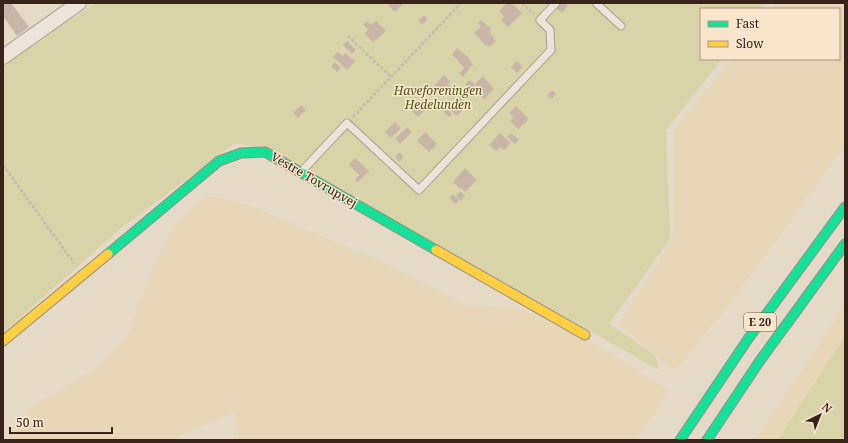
<svg xmlns="http://www.w3.org/2000/svg" width="848" height="443" viewBox="0 0 848 443" font-family="'Noto Serif',serif">
<style>
.farmland{fill:#e7d7b6}
.green{fill:#d9d4a8}
.building{fill:#cab6a8}
.lines{fill:none;stroke-linecap:round;stroke-linejoin:round}
.lane-casing{stroke:#a99e92;stroke-width:9}
.street-casing{stroke:#a99e92;stroke-width:16}
.fast-casing{stroke:#998d82;stroke-width:11}
.slow-casing{stroke:#998d82;stroke-width:11}
.path{stroke:#c4bab1;stroke-width:2.5;stroke-dasharray:3 2;stroke-linecap:butt}
.lane{stroke:#ece4db;stroke-width:7}
.street{stroke:#ece4db;stroke-width:14}
.fast{stroke:#16e098;stroke-width:9}
.slow{stroke:#ffcf43;stroke-width:9}
.labels{text-anchor:middle;stroke-width:3;stroke-linejoin:round;paint-order:stroke}
.shield{fill:#f8e5cb;stroke:#725e4f;stroke-width:1}
.shield-label{font-size:11px;font-weight:bold;fill:#38241a}
.park-label{font-size:12px;font-style:italic;fill:#50561e;stroke:#f8e5cb}
.street-label{font-size:12px;fill:#38241a;stroke:#f8e5cb}
</style>
<rect width="100%" height="100%" fill="#e5d9c8"/>
<!-- farmland -->
<g class="farmland">
<polygon points="777,3 845,3 845,145 733,299 675,371 619,324 670,245 674,234 674,131 732,59 839,59 839,9 772,9"/>
<polygon points="204,197 214,197 245,204 368,256 467,306 523,309 615,356 668,390 637,440 239,440 235,411 170,440 6,440 24,424 29,409 94,370 127,336 151,274 177,223"/>
<polygon points="845,305 845,440 756,440"/>
</g>
<!-- green -->
<g class="green">
<polygon points="95,3 766,3 762,9 701,9 701,59 722,59 666,130 670,239 609,324 655,355 659,370 269,150 235,143 120,229 3,333 3,66"/>
<polygon points="845,336 845,440 778,440"/>
</g>
<!-- building -->
<g class="building">
<polygon points="3,3 11,3 29,27 17,36 3,16"/>
<polygon points="389,3 404,3 395,12 388,5"/>
<polygon points="507,3 511,3 522,13 508,27 501,20 504,17 499,11"/>
<polygon points="560,3 564,3 568,6 562,13 556,8"/>
<polygon points="424,15 428,19 422,25 418,21"/>
<polygon points="481,20 491,29 489,31 494,37 493,38 496,41 490,47 487,45 486,46 474,33 481,26 478,23"/>
<polygon points="367,21 371,25 376,21 386,30 377,40 376,39 373,42 365,34 368,29 363,25"/>
<polygon points="347,41 356,50 352,54 343,45"/>
<polygon points="457,48 471,60 470,61 473,64 463,77 459,73 464,68 452,54"/>
<polygon points="338,52 343,56 345,53 355,61 347,70 333,57"/>
<polygon points="517,61 523,67 517,73 511,67"/>
<polygon points="335,62 341,68 337,72 331,66"/>
<polygon points="444,75 450,81 448,84 452,88 443,97 432,88"/>
<polygon points="483,76 494,89 484,99 480,95 483,92 475,84"/>
<polygon points="470,80 476,86 471,91 465,84"/>
<polygon points="552,90 556,93 552,99 547,96"/>
<polygon points="460,96 469,104 457,116 448,108 453,103 455,105 459,101 457,99"/>
<polygon points="412,97 426,109 418,117 405,104"/>
<polygon points="301,105 306,110 298,118 293,113"/>
<polygon points="516,106 528,118 527,121 518,129 510,121 514,117 509,113"/>
<polygon points="445,107 452,114 449,117 442,110"/>
<polygon points="395,122 401,128 391,138 385,132"/>
<polygon points="407,127 412,132 400,144 395,139"/>
<polygon points="425,132 437,144 434,146 435,147 429,152 417,141"/>
<polygon points="500,133 511,143 504,150 500,147 496,151 489,145"/>
<polygon points="511,133 519,140 515,144 507,137"/>
<polygon points="399,152 404,157 399,162 395,157"/>
<polygon points="355,158 369,171 358,182 355,180 359,175 349,165"/>
<polygon points="465,168 477,180 465,192 462,188 460,189 453,182"/>
<polygon points="460,191 465,196 461,201 456,196"/>
<polygon points="453,194 459,200 456,204 449,198"/>
</g>
<g class="lines">
<!-- lane casing -->
<g class="lane-casing">
<g id="lane">
<polyline points="596,3 621,26"/>
<polyline points="301,172 347,123 419,190 551,50 550,30 540,20 556,3"/>
</g>
</g>
<!-- street casing -->
<g class="street-casing">
<polyline id="street" points="3,57 79,3"/>
</g>
<!-- fast casing -->
<g class="fast-casing">
<g id="fast">
<polyline points="108,254 219,161 241,153 265,152 436,250"/>
<polyline points="680,440 748,339 845,207"/>
<polyline points="707,440 759,362 845,244"/>
</g>
</g>
<!-- slow casing -->
<g class="slow-casing">
<g id="slow">
<polyline points="436,250 585,335"/>
<polyline points="3,341 108,254"/>
</g>
</g>
<!-- path -->
<g class="path">
<polyline points="522,3 534,14"/>
<polyline points="348,36 391,77"/>
<polyline points="353,117 461,3"/>
<polyline points="3,165 74,263"/>
</g>
<!-- lane -->
<use href="#lane" class="lane"/>
<!-- street -->
<use href="#street" class="street"/>
<!-- fast -->
<use href="#fast" class="fast"/>
<!-- slow -->
<use href="#slow" class="slow"/>
</g>
<g class="labels">
<!-- shield labels -->
<rect class="shield" x="744" y="313" width="32" height="18" rx="3"/>
<g class="shield-label">
<text x="760" y="326">E 20</text>
</g>
<!-- park labels -->
<g class="park-label">
<text x="438" y="95">Haveforeningen<tspan x="438" dy="14">Hedelunden</tspan></text>
</g>
<!-- street labels -->
<g class="street-label">
<text transform="translate(314 180) rotate(30)" y="4">Vestre Tovrupvej</text>
</g>
</g>
<!-- border -->
<rect width="848" height="443" fill="none" stroke="#38241a" stroke-width="8"/>
<!-- legend -->
<rect x="700" y="8" width="140" height="52" fill="#f8e5cb" stroke="#ab9884"/>
<rect x="708" y="21" width="20" height="6" fill="#16e098" stroke="#ab9884"/>
<text x="736" y="28" font-size="12" fill="#38241a">Fast</text>
<rect x="708" y="41" width="20" height="6" fill="#ffcf43" stroke="#ab9884"/>
<text x="736" y="48" font-size="12" fill="#38241a">Slow</text>
<!-- north arrow -->
<g transform="translate(820 415) rotate(43)" stroke="#f8e5cb" stroke-width="3" paint-order="stroke">
<path d="M0-3L7 15L0 10L-7 15Z" fill="#38241a"/>
<text y="-6" font-size="11" font-weight="bold" text-anchor="middle" fill="#38241a">N</text>
</g>
<!-- scale -->
<path d="M10 427v6h102v-6" fill="none" stroke="#38241a" stroke-width="2"/>
<text x="16" y="427" font-size="12" fill="#38241a" stroke="#f8e5cb" stroke-width="3" paint-order="stroke">50 m</text>
</svg>
